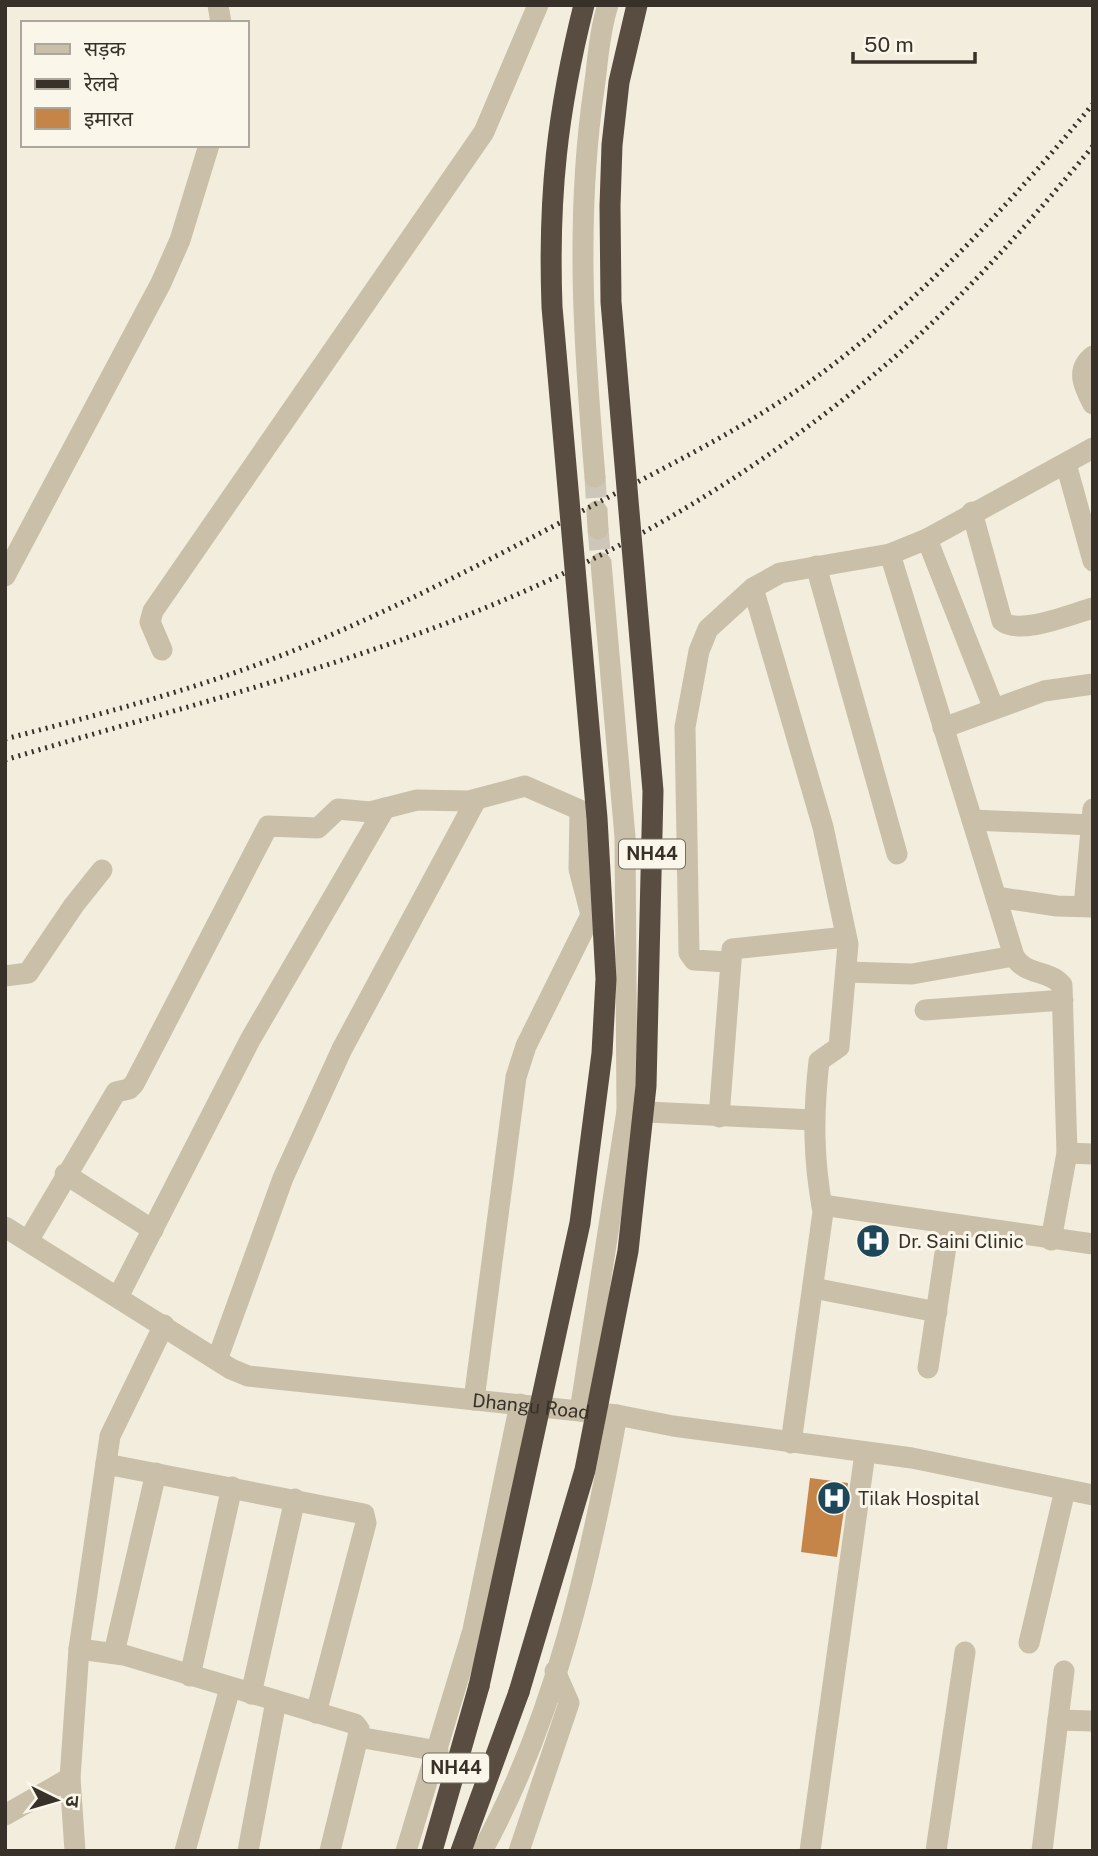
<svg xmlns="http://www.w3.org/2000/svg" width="1098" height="1856" viewBox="0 0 1098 1856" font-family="'Public Sans','Noto Sans Devanagari',sans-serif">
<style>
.building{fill:#c58548}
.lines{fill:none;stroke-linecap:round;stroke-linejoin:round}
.minor-tunnel{stroke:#cdc7b9;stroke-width:21;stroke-dasharray:21 10;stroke-linecap:butt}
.minor{stroke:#cac0a9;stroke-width:21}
.highway{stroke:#584d40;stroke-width:21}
.rail{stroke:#373129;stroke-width:5;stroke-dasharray:2 5;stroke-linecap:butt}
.highway-bridge{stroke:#584d40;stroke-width:21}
.labels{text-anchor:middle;stroke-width:6;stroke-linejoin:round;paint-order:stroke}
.shield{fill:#faf6e9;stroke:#726c63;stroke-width:2}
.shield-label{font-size:18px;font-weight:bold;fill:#373129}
.poi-label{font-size:19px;fill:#373129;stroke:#faf6e9;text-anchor:start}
.street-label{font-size:19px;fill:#373129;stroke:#faf6e9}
</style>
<rect width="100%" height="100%" fill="#f2eddd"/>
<!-- building -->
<g class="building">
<polygon points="868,1233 884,1236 881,1257 865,1255"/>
<polygon points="810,1478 848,1483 837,1557 801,1552"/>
</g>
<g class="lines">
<!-- minor-tunnel -->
<g class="minor-tunnel">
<polyline points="595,477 597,511"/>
<polyline points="598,529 601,563"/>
</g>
<!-- minor -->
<g class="minor">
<polyline points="218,5 221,23"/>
<path d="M1093 356C1075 370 1084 387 1093 404"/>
<polyline points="1066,464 1093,561"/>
<path d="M595 477C584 348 575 218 594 89 598 61 599 32 608 5"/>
<polyline points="597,511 598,529"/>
<path d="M972 512 1002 621C1019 636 1071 614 1093 608"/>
<polyline points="927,539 994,709"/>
<path d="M890 554 1014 956C1025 976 1048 969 1062 985L1067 1153 1051 1240"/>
<polyline points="816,566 897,854"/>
<polyline points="5,576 161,283 180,240 209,145"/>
<path d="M753 588 823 827 848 944 839 1047 819 1061C813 1115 813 1159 823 1212L791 1443"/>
<polyline points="162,650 150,622 153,611 484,132 538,5"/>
<polyline points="943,728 1044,691 1093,684"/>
<polyline points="972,820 1093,825"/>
<polyline points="996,897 1057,906 1093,907"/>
<polyline points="1084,906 1093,809"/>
<polyline points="729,962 694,960 689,953 685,727 699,651 708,629 753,588 780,573 890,554 927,539 1093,448"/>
<polyline points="846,972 912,974 1014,956"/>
<polyline points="5,976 28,973 74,905 102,870"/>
<polyline points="925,1010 1063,1000"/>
<polyline points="627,1111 813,1120"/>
<polyline points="719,1117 732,949 846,937"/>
<polyline points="1067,1153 1093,1154"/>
<polyline points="65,1174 153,1230"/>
<polyline points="822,1205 1093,1244"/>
<path id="s1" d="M5 1227 231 1369 248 1376 617 1415 673 1426 912 1458 1093 1495"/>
<polyline points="28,1241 116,1092 129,1089 134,1084 268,826 318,828 338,809 370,812 417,800 469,801 525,786 580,810 579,869 591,915 526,1046 516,1077 474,1400"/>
<polyline points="813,1288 937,1312"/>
<polyline points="118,1297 250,1040 385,808"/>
<polyline points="217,1360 283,1178 342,1049 476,800"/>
<polyline points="928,1368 949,1226"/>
<polyline points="580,1411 627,1111 625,837 601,563"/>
<polyline points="106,1464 364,1514 366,1523 316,1713"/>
<polyline points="1029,1643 1065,1490"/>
<polyline points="79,1649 124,1655 355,1724 359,1729 358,1737 330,1851"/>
<polyline points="114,1653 156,1473"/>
<polyline points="190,1676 232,1487"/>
<polyline points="251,1694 295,1499"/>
<polyline points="1058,1720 1093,1721"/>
<polyline points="358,1737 438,1751"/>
<polyline points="5,1815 70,1778"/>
<polyline points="75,1851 70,1778 79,1649 110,1436 164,1325"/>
<polyline points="185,1851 230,1688"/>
<polyline points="248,1851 276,1701"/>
<polyline points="406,1851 473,1630 520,1404"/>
<path d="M482 1851C555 1718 590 1563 617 1415"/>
<polyline points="519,1851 569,1703 555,1671"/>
<polyline points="810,1851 865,1453"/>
<polyline points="936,1851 965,1652"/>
<polyline points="1042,1851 1064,1671"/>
</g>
<!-- highway -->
<g class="highway">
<polyline points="432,1851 479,1686"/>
<polyline points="461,1851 519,1692"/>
</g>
<!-- rail -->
<g class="rail">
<path d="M5 739C105 713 205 687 300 648 404 605 503 553 601 501 683 458 766 417 839 360 933 287 1017 196 1093 104"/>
<path d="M5 760C174 709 348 667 511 597 640 542 764 466 871 377 954 309 1025 228 1093 146"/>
</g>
<!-- highway-bridge -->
<g class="highway-bridge">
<path d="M479 1686 580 1223 602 1053 606 979 597 818 552 307C548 197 557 112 584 5"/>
<polyline points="519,1692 585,1470 628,1251 646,1086 653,791 611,302 610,206 612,145 619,82 637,5"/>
</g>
</g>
<!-- icons -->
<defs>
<g id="hospital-disc" transform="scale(1.75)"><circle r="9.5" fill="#1e4759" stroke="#faf6e9"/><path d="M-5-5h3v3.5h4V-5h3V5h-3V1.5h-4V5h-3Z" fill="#fff"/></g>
</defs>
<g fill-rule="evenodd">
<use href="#hospital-disc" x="873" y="1241"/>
<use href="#hospital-disc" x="834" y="1498"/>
</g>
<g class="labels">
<!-- shield labels -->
<g class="shield">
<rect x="619" y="839.5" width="66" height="29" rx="5"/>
<rect x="423" y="1753.5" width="66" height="29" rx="5"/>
</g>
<g class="shield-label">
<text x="652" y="860">NH44</text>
<text x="456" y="1774">NH44</text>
</g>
<!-- poi labels -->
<g class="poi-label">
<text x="898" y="1248">Dr. Saini Clinic</text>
<text x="858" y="1505">Tilak Hospital</text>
</g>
<!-- street labels -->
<g class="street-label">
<text dy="7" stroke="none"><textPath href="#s1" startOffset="570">Dhangu Road</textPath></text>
</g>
</g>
<!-- border -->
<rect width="1098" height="1856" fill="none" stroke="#373129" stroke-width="14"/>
<!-- legend -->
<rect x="21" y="21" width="228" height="126" fill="#faf6e9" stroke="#aca79c" stroke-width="2"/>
<rect x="35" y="44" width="35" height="10" fill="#cac0a9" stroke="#aca79c" stroke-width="2"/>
<text x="84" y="56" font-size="21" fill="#373129">सड़क</text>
<rect x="35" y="79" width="35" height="10" fill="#373129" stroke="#aca79c" stroke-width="2"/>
<text x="84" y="91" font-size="21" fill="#373129">रेलवे</text>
<rect x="35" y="108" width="35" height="21" fill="#c58548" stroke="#aca79c" stroke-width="2"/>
<text x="84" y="126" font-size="21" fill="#373129">इमारत</text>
<!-- north arrow -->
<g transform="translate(56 1800) rotate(95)" stroke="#faf6e9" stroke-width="5" paint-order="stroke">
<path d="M0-5L12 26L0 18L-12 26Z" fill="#373129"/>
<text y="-10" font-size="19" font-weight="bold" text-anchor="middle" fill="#373129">उ</text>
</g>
<!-- scale -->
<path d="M853 52v10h122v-10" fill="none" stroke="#373129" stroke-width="3.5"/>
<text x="864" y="52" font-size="21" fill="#373129" stroke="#faf6e9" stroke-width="5" paint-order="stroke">50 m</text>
</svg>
